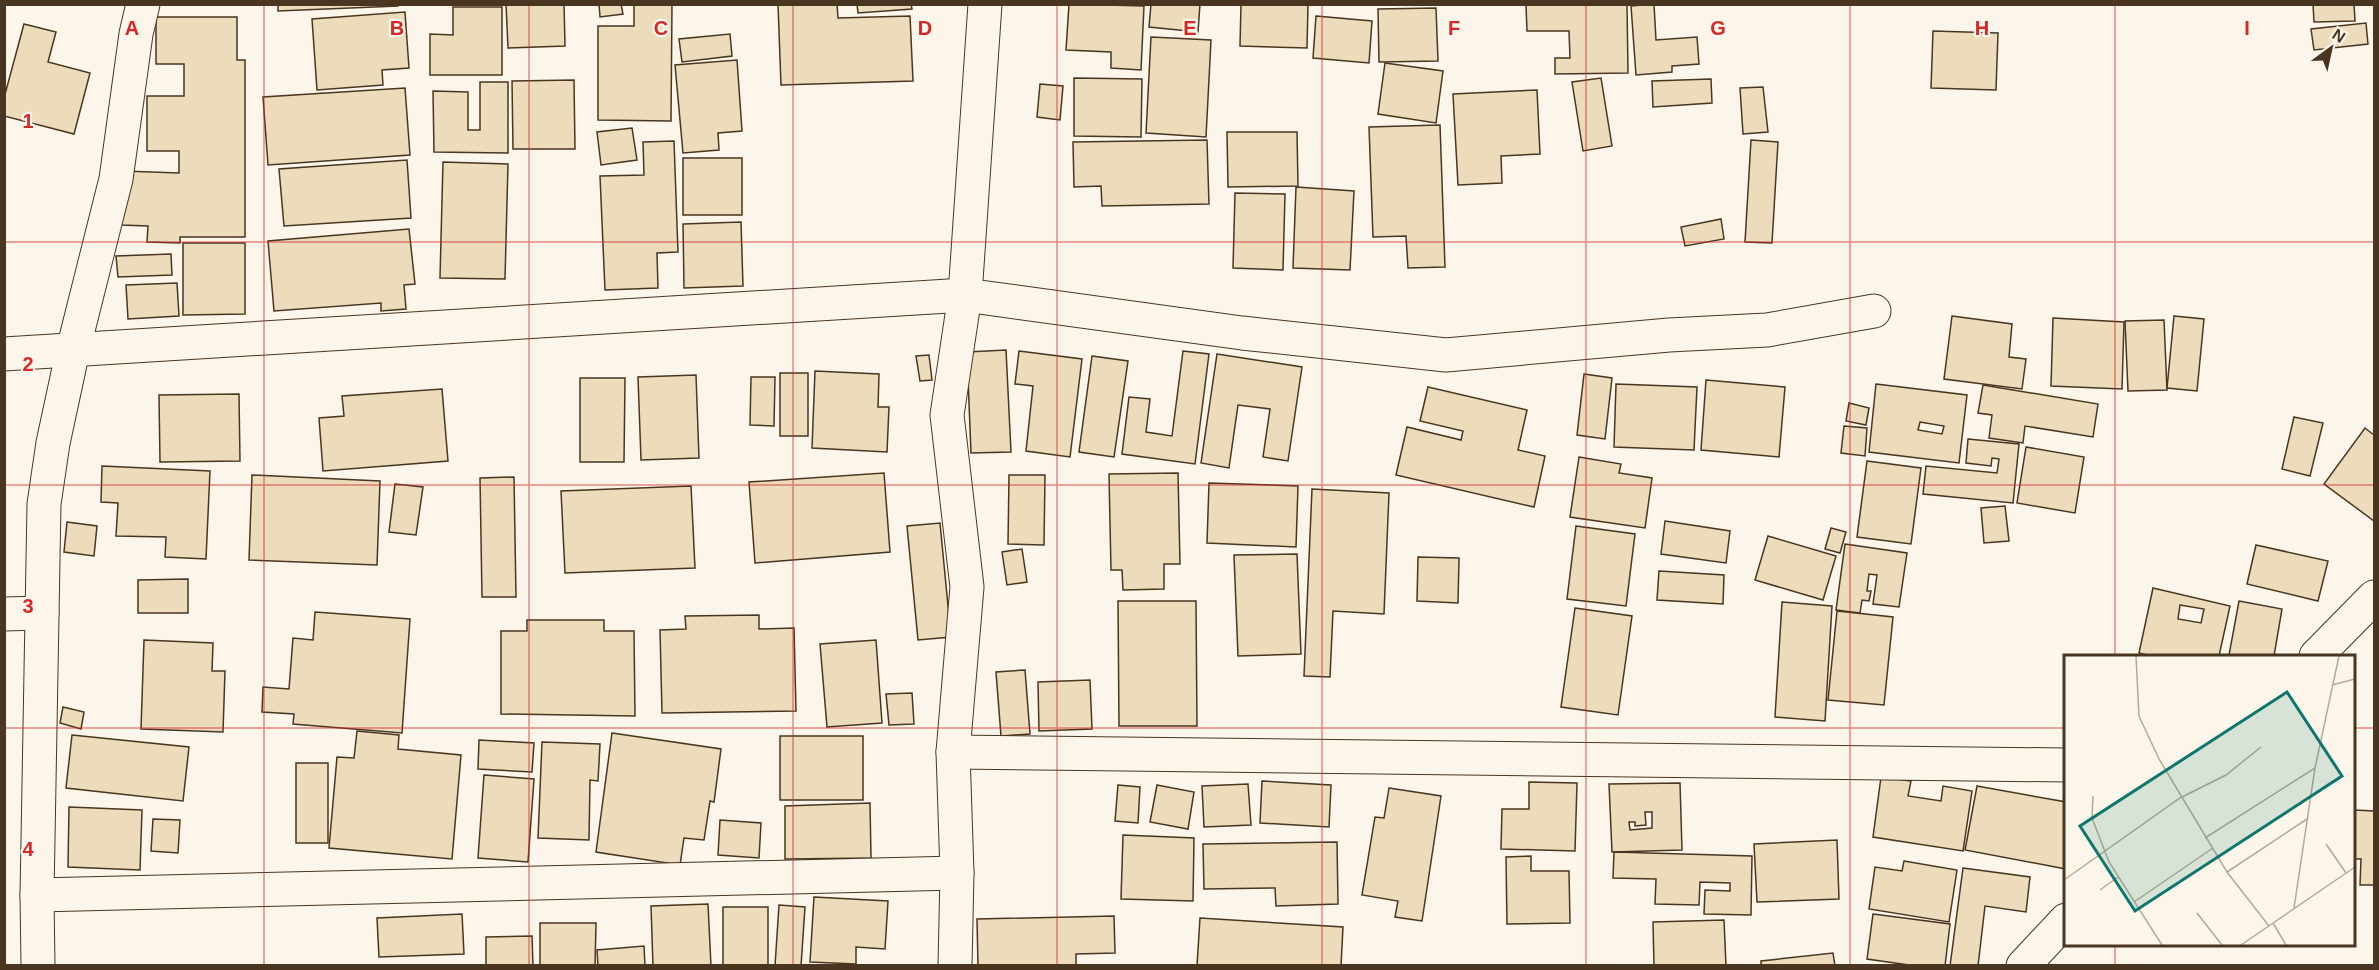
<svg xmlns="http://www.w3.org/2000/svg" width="2379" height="970" viewBox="0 0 2379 970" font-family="Helvetica,sans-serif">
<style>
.building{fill:#ecdcbc;stroke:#4a3520;stroke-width:1.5;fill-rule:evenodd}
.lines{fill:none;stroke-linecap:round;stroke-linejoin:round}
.minor-casing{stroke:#4a3520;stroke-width:35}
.minor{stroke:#fbf6e9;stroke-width:33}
.grid{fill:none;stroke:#d62828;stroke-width:1.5;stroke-opacity:0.55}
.inset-road{fill:none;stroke:#b4a999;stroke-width:1.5}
.view{fill:#0f766e;fill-opacity:0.15;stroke:#0f766e;stroke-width:3}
.inset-edge{fill:none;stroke:#4a3520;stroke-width:3}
.grid-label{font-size:20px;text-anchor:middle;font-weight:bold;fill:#d62828;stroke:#fbf6e9;stroke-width:4.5;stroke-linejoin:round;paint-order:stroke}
</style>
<rect width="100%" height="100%" fill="#fbf6e9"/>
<!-- building -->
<g class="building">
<polygon points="278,4 398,4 398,6 278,11"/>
<polygon points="506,4 564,4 565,46 508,48"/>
<polygon points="599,4 621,4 623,14 600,17"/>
<polygon points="634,4 672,4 671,121 598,120 598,26 634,26"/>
<polygon points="778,4 837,4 838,18 910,16 913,81 781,85"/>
<polygon points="857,4 911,4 912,9 858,13"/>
<polygon points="1069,4 1144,6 1141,70 1111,68 1111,52 1066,50"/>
<polygon points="1151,4 1200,4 1198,32 1149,27"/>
<polygon points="1241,4 1308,4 1307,48 1240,46"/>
<polygon points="1627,4 1628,73 1555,74 1555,58 1570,58 1569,31 1527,31 1526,5"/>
<polygon points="1654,4 1656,40 1697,37 1699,64 1672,66 1672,72 1636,75 1631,6"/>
<polygon points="2313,4 2354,4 2355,21 2314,22"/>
<polygon points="453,7 502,7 502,75 430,75 430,34 453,35"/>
<polygon points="1436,8 1438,61 1379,62 1378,9"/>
<polygon points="405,12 409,68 382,70 383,85 317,90 312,19"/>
<polygon points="1316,16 1372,21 1369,63 1313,58"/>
<polygon points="156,17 237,17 237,60 245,60 245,237 180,237 180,243 147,242 148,226 121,225 123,171 179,173 179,151 147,151 147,96 184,96 184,64 156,64"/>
<polygon points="2366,23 2368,44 2314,50 2311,29"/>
<polygon points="24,24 56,32 48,62 90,73 74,134 4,116 4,98"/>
<polygon points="1933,31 1998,33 1996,90 1931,88"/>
<polygon points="730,34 732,56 682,62 679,39"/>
<polygon points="1151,37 1211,40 1206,137 1146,133"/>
<polygon points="737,60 742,131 718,133 719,150 683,153 675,65"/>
<polygon points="1385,63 1443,71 1436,123 1378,114"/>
<polygon points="1074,78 1142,79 1141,137 1074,136"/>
<polygon points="1601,78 1612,146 1583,151 1572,82"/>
<polygon points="1711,79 1712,103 1653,107 1652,81"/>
<polygon points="574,80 575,149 513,149 512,81"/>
<polygon points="480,82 508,82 508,153 434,152 433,91 468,92 468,130 480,130"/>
<polygon points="1040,84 1063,86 1060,120 1037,117"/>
<polygon points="1763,87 1768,132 1743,134 1740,88"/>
<polygon points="405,88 410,155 268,165 263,97"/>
<polygon points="1537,90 1540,154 1501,156 1502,183 1458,185 1453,94"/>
<polygon points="1440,125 1445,267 1408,268 1406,236 1373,237 1369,127"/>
<polygon points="632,128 637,160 601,165 597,132"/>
<polygon points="1227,132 1297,132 1298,186 1228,187"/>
<polygon points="1207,140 1209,204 1102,206 1101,186 1074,187 1073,142"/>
<polygon points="1751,140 1778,142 1772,243 1745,242"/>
<polygon points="674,141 678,252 657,253 658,288 605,290 600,176 644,175 643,142"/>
<rect x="683" y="158" width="59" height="57"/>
<polygon points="407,160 411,218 284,226 279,169"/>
<polygon points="443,162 508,164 505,279 440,278"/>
<polygon points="1296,187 1354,191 1350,270 1293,268"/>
<polygon points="1235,193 1285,194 1283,270 1233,268"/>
<polygon points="1721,219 1724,239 1685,246 1681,227"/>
<polygon points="741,222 743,286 684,288 683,224"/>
<polygon points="409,229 415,284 404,285 406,309 381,311 381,303 274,311 268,241"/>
<polygon points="183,243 245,243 245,314 183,315"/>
<polygon points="171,254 172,275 118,277 116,256"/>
<polygon points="177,283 179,316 128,319 126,285"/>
<polygon points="1952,316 2012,324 2009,357 2026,359 2022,389 1944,379"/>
<polygon points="2174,316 2204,319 2197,391 2167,388"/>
<polygon points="2053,318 2124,322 2122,389 2051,386"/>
<polygon points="2164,320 2167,390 2128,391 2125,321"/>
<polygon points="1006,350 1011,452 971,453 967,352"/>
<polygon points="1019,351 1082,359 1070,457 1026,451 1033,386 1015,384"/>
<polygon points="1183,351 1209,354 1195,464 1122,454 1129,397 1150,399 1146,432 1172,436"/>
<polygon points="1217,354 1302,367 1288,461 1263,457 1270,409 1238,405 1229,468 1201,463"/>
<polygon points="929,355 932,380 920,381 916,356"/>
<polygon points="1092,356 1128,361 1114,457 1079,452"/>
<polygon points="815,371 879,374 878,407 889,407 887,452 812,448"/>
<rect x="780" y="373" width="28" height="63"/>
<polygon points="1584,374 1612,378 1605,439 1577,435"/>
<polygon points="696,375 699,458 641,460 638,377"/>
<polygon points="751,377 775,377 774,426 750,425"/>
<polygon points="580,378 625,378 624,462 580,462"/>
<polygon points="1706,380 1785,387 1779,457 1701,450"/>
<polygon points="1616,384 1697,387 1694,450 1614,447"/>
<path d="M1876 384 1967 395 1959 463 1869 452ZM1920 422 1944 426 1942 434 1918 430Z"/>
<polygon points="1983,385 2098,404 2093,437 2025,426 2023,443 1989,438 1992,415 1978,413"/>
<polygon points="1428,387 1527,410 1518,450 1545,456 1534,507 1396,475 1407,427 1461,440 1463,431 1420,421"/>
<polygon points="442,389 448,461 323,471 319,418 344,416 342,396"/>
<polygon points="239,394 240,461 160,462 159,395"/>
<polygon points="1849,403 1869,408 1866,425 1846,421"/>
<polygon points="2294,417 2323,423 2310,476 2282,469"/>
<polygon points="1844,426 1867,428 1865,456 1841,453"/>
<polygon points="2365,428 2374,435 2374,521 2324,484"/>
<polygon points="1968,439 2019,444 2013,503 1923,494 1926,466 1997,473 1999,459 1992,458 1991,466 1966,463"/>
<polygon points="2026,447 2084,457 2075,513 2017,503"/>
<polygon points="1579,457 1621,464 1619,473 1652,478 1645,528 1570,517"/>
<polygon points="1867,461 1921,468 1911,544 1857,537"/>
<polygon points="102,466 210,471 206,559 165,557 166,537 116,536 118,503 101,502"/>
<polygon points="884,473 890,552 755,563 749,482"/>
<polygon points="1178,473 1180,564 1164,564 1164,589 1123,590 1122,570 1111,570 1109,474"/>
<polygon points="252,475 380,481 377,565 249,560"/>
<polygon points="1009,475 1045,475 1044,545 1008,544"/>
<polygon points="514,477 516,597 482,597 480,478"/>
<polygon points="1209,483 1298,486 1296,547 1207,543"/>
<polygon points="395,484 423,487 416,535 389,532"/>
<polygon points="691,486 695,568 565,573 561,491"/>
<polygon points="1312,489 1389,493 1384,614 1333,611 1330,677 1304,676"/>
<polygon points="2005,506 2009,541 1984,543 1981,508"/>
<polygon points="1665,521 1730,531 1726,563 1661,554"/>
<polygon points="67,522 97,526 94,556 64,552"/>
<polygon points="940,523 951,637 918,640 907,526"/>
<polygon points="1576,526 1635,534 1626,606 1567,599"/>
<polygon points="1831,528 1846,532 1840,553 1825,549"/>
<polygon points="1768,536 1836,556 1823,600 1755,580"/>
<polygon points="1845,544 1907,553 1899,607 1873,604 1877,575 1869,574 1867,591 1871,591 1869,601 1862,600 1860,613 1836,610"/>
<polygon points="2256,545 2328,561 2318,601 2247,584"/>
<polygon points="1022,549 1027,582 1007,585 1002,552"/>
<polygon points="1297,554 1301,654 1238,656 1234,555"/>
<polygon points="1418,557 1459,558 1458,603 1417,601"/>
<polygon points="1659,571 1724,575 1723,604 1657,600"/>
<polygon points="188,579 188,613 138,613 138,580"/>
<path d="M2153 588 2230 606 2219 656H2151L2139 653ZM2180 605 2204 609 2201 623 2178 619Z"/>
<polygon points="1118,601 1196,601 1197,726 1119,726"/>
<polygon points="2239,601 2282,609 2274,656 2229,655"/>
<polygon points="1782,602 1832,606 1825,721 1775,717"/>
<polygon points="1575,608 1632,616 1618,715 1561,707"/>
<polygon points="1837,611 1893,617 1884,705 1828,700"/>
<polygon points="315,612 410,619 402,733 293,724 294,714 262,712 263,687 289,689 293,638 313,640"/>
<polygon points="759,615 759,629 794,628 796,711 662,713 660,630 686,629 685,616"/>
<polygon points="527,620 604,620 604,631 634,631 635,716 501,714 501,631 527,631"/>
<polygon points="144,640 213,643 212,671 225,671 223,732 141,729"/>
<polygon points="876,640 882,723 827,727 820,644"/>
<polygon points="1025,670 1030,734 1001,736 996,672"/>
<polygon points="1090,680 1092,729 1039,731 1038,682"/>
<polygon points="912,693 914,724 889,725 886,694"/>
<polygon points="63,707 84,712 81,729 60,723"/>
<polygon points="357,731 399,735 398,749 461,755 452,859 329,848 337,757 354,758"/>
<polygon points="612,733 721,749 714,802 710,801 704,840 684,838 680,865 596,852"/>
<polygon points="72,735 189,747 183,801 66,788"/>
<rect x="780" y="736" width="83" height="64"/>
<polygon points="479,740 534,743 532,772 478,769"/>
<polygon points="542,742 600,744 598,781 590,780 589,840 538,838"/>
<rect x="296" y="763" width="32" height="80"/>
<polygon points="484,775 534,779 528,862 478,858"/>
<polygon points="1881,777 1911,781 1908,796 1941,801 1943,786 1972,791 1963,851 1873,837"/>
<polygon points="1262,781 1331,785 1329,827 1260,823"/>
<polygon points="1529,782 1577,783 1575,851 1501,849 1502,809 1529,809"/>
<path d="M1680 783 1682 850 1612 852 1609 784ZM1645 812H1652V828L1630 830 1629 822H1635V826L1646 825Z"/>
<polygon points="1248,784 1251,825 1204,827 1202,786"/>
<polygon points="1118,785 1140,787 1138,823 1115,821"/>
<polygon points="1157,785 1194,792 1188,829 1150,822"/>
<polygon points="1977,786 2066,802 2066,869 1965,850"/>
<polygon points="1389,788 1441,796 1422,921 1395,917 1398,901 1362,895 1375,817 1384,818"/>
<polygon points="870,803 871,858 785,859 785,806"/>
<polygon points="69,807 142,810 140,870 68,867"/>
<polygon points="2354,810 2374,811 2374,885 2360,885 2361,859 2355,859"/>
<polygon points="153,819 180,820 178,853 151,851"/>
<polygon points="720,820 761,823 759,858 718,855"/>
<polygon points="1123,835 1194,838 1193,901 1121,899"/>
<polygon points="1837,840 1839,899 1757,902 1754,844"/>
<polygon points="1337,842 1338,904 1276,906 1275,888 1204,889 1203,844"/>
<polygon points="1614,852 1752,856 1751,915 1704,914 1705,890 1730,891 1730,883 1700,882 1699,905 1655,904 1656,879 1613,878"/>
<polygon points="1531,856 1531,871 1569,871 1570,923 1507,924 1506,857"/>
<polygon points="1904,861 1957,870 1949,922 1869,909 1875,867 1902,871"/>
<polygon points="1963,868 2030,877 2026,912 1985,906 1978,966 1950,966"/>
<polygon points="814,897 888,901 885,949 856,947 856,964 810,962"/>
<polygon points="708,904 711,966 653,966 651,906"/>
<polygon points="779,905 805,907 801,966 775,966"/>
<rect x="723" y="907" width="45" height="59"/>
<polygon points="462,914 464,954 379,957 377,918"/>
<polygon points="1873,914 1950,924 1945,966 1916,966 1867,959"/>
<polygon points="1114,916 1115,953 1076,954 1076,966 978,966 977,919"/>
<polygon points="1200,918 1343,927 1341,966 1197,966"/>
<polygon points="1724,920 1726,966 1654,966 1653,922"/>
<polygon points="540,923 596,923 595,966 540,966"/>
<polygon points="532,936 533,966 486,966 486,937"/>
<polygon points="644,946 645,966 598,966 597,950"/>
<polygon points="1833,953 1835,966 1761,966 1761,961"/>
</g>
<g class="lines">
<!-- minor casing -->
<g class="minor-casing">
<g id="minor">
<polyline points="4,354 965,295 1242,333 1446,355 1669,335 1767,330 1874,311"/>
<polyline points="4,614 42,613"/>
<polyline points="2316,656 2374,597"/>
<polyline points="953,752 2066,765"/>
<polyline points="37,895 957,873"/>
<polyline points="38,966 37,895 44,504 53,443 73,350 116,179 136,34 143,4"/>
<polyline points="955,966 957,873 953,752 967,587 947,415 965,295 985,4"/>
<polyline points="2023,966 2066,920"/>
</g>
</g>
<!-- minor -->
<use href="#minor" class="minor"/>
</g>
<!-- grid -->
<path class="grid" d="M264 4V966M529 4V966M793 4V966M1057 4V966M1322 4V966M1586 4V966M1850 4V966M2115 4V656M4 242H2374M4 485H2374M4 728H2066M2354 728H2374M2115 944V966"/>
<!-- overview -->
<g transform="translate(2064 655)">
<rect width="291" height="291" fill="#fbf6e9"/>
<path class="inset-road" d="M72 1 75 61 95 104 163 217 205 271M268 30 291 24M29 141 28 163 45 207 98 290M141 183 251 113M262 189 282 218M163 217 243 164M0 225 116 143 162 120 197 92M36 235 54 222M70 247 149 193M230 253 251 113 275 1M133 258 158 290M209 268 222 290M177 290 291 212"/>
<path class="view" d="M223 37 278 121 71 256 16 171Z"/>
<rect width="291" height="291" class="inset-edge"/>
</g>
<g class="grid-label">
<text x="132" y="35">A</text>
<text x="397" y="35">B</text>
<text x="661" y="35">C</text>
<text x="925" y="35">D</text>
<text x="1190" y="35">E</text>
<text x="1454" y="35">F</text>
<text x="1718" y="35">G</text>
<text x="1982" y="35">H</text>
<text x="2247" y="35">I</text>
<text x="28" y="128">1</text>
<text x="28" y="371">2</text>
<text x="28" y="613">3</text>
<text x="28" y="856">4</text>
</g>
<!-- border -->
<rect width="2379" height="970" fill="none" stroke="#4a3520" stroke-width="12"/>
<!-- north arrow -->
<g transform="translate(2331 48) rotate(33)" stroke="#fbf6e9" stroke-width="4.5" paint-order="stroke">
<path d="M0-4.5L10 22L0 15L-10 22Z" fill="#4a3520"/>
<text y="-9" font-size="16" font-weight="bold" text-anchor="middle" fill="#4a3520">N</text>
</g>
</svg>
